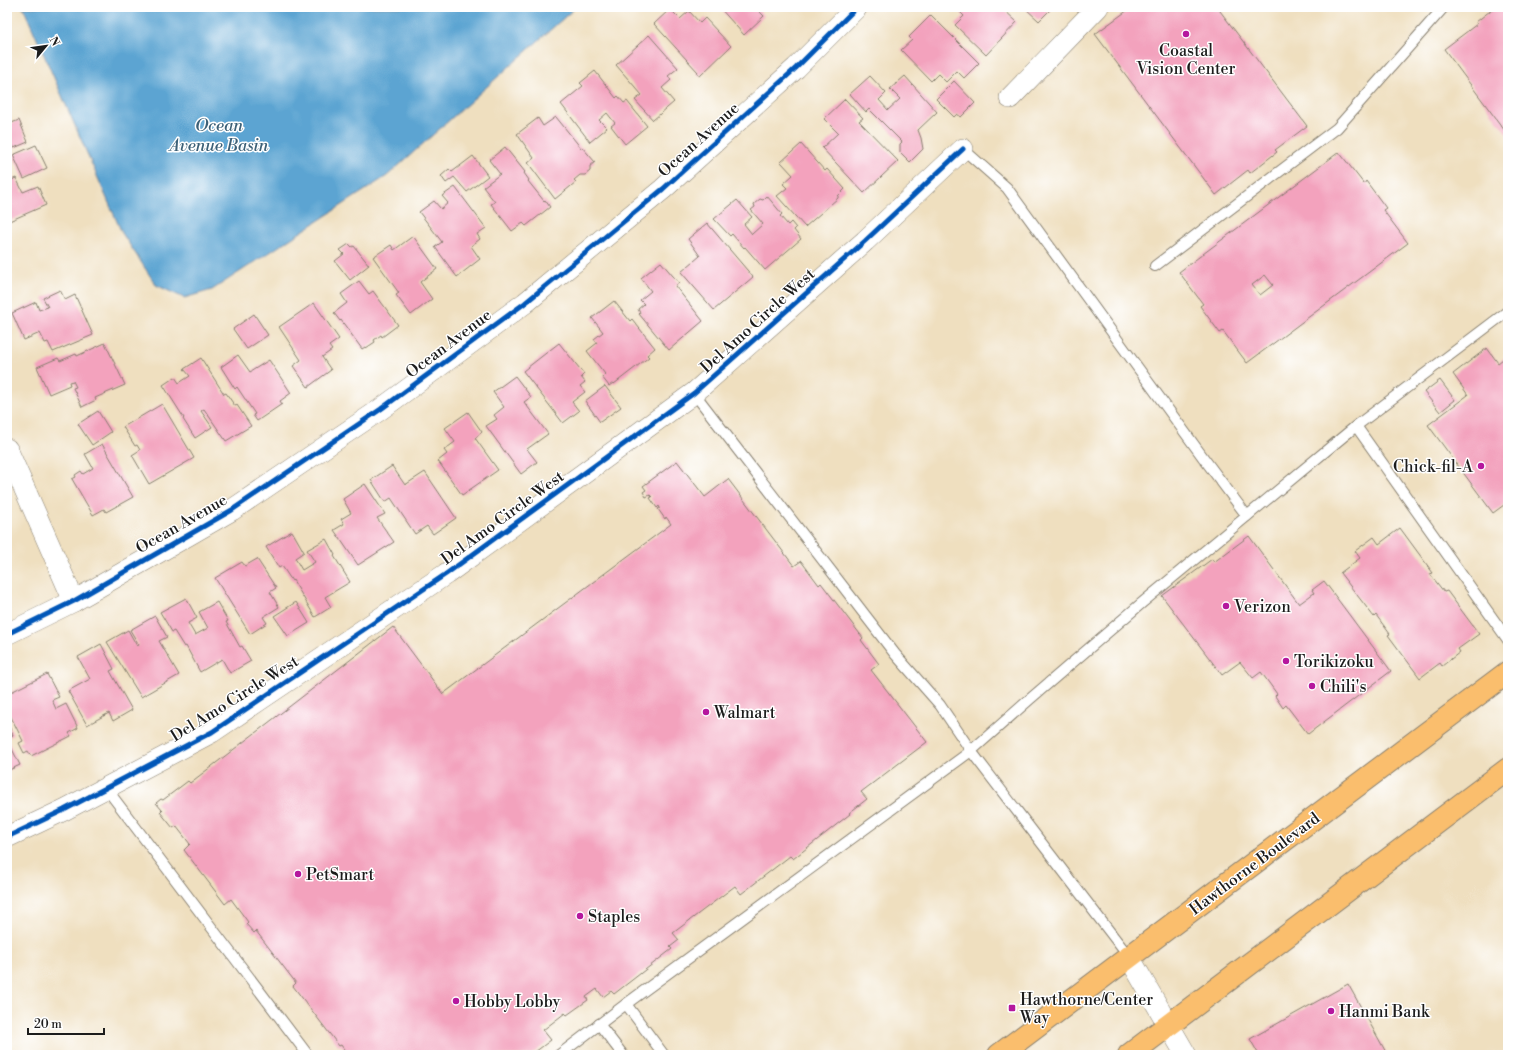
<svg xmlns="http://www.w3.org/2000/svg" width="1515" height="1062" viewBox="0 0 1515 1062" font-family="'Libre Bodoni',serif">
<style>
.water{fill:#5ba4d2;stroke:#3c6077}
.building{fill:#f3a2bd;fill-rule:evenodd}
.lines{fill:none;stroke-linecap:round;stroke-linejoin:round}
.lane-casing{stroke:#867e6e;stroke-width:12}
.street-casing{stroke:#867e6e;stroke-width:22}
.primary-casing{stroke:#867e6e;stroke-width:24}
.lane{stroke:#fff;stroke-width:10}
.street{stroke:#fff;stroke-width:21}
.primary{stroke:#fabe6d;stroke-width:22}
.cycleway-casing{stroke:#fff;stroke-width:8}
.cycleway{stroke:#0057b8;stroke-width:5}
.poi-dot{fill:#b5179e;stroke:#fff;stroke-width:1.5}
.labels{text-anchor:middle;stroke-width:3;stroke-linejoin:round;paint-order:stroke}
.poi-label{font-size:16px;fill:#1c1c1c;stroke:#fff;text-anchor:start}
.street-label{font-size:16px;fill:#1c1c1c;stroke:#fff}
.water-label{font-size:17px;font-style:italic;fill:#3c6077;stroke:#fff}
</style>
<rect width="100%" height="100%" fill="#fff"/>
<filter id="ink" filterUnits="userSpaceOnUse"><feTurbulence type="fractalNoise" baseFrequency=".025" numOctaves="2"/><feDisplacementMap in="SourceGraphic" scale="8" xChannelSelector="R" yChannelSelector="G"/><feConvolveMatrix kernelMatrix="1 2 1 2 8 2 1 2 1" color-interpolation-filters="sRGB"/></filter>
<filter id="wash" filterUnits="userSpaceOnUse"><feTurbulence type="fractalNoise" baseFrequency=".012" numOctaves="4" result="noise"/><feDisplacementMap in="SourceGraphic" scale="16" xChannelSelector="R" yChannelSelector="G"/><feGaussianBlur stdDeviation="0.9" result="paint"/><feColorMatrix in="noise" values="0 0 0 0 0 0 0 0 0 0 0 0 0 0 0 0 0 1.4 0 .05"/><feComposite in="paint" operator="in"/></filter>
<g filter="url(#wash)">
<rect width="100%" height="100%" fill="#efdfbf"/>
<!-- water -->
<polygon class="water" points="23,7 576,7 387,176 212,290 184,298 156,285 122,233"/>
<g id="blocks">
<!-- building -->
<g class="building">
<polygon points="719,7 755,7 764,16 744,35"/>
<polygon points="965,7 1001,7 1017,22 986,55 955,25 964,16 960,12"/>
<polygon points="1024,7 1053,7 1039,21"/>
<polygon points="1126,7 1217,7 1307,126 1275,150 1277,152 1250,173 1248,170 1216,195 1095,34 1128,10"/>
<polygon points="1495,7 1508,7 1508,135 1444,49 1477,24 1476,22"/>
<polygon points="670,9 680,19 689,11 700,23 705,18 731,46 700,76 696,73 698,72 654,24"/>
<polygon points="931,15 979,63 964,78 957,71 946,82 938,74 931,81 901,50 912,40 909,37"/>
<polygon points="649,35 678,68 668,76 671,80 662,88 674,102 653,120 635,100 642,95 616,65"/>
<polygon points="595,71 616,98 618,96 624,103 627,101 647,126 625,144 611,126 615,123 607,113 599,120 607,128 590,142 561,104 583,86 580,83"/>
<polygon points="870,76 886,93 879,100 888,110 900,99 890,89 905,76 937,112 918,130 921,138 923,149 910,162 900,152 900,144 902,142 869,109 866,112 850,94"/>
<polygon points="954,81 975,103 961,117 957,114 954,117 936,99"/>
<polygon points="845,99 863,118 859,121 898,161 864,193 822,148 838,133 824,119"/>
<polygon points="556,117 581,148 582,147 595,162 590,166 590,171 585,175 580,175 574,180 576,182 555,199 528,163 534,158 517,134 538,118 543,126"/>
<polygon points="7,118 9,124 19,120 28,142 14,148 13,146 7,148"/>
<polygon points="801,144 825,171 827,169 845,189 838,196 838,198 805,227 777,196 787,188 783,184 793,175 781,162"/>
<polygon points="36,145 47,168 24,179 13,155"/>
<polygon points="505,147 525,172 524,173 529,180 528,181 544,201 545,200 550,207 526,226 523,223 512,231 491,204 495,202 483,187 500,174 489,160"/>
<path d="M1339 152 1364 184 1366 181 1386 208 1383 210 1408 243 1247 363 1223 331 1220 333 1200 306 1203 304 1179 272ZM1265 275 1273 285 1260 295 1252 285Z"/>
<polygon points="473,156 488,176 467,192 454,177 446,183 441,176 449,169 452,172"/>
<polygon points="16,178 23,192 38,186 46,205 7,222 7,182"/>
<polygon points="455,187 486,228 477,234 480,239 471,246 480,259 457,277 435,247 442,242 419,212 434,201 441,209 448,203 442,196"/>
<polygon points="767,196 782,214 780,216 788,225 791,222 796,228 794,230 801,239 765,270 745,247 744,248 732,234 730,236 714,219 737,200 752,217 744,224 752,234 763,224 751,210 755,207 754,204 760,199 763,200"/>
<polygon points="707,223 753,277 714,310 681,272 700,256 688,239"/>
<polygon points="413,236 437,269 420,282 432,299 411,315 396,295 399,293 373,257 391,245 394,250"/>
<polygon points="349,244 352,247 354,246 369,265 350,280 335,261 344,254 340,250"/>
<polygon points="661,262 679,283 675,286 703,321 669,350 639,314 640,313 638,309 644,304 640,300 651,291 641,278"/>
<polygon points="359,281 369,294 373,291 398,325 382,337 381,335 374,340 375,342 366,348 365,347 362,349 341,320 340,321 334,313 347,303 341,294"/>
<polygon points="60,290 65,300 75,295 93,335 53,352 48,342 45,343 40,333 24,340 12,313 36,302 39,310 48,307 43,298"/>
<polygon points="614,301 630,321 632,319 655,348 647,355 649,357 614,384 613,383 609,386 602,377 605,374 587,351 597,343 594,339 603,332 592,318"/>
<polygon points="314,303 339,339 329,346 332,350 322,357 331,370 308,387 293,366 301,360 279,327"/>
<polygon points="254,314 268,335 247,349 233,329"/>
<polygon points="105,343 125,385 95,398 96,400 82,407 73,388 76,387 73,381 69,382 70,385 49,394 37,367 58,358 60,361 76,354 77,356"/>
<polygon points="559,343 584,374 581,377 585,382 580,386 585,392 572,402 579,411 563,423 523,371"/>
<polygon points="1487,348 1498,363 1508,355 1508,502 1493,513 1428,425 1468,395 1453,374"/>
<polygon points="238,355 250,372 269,360 291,393 280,401 282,404 257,421 253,415 255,414 237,387 235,389 221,367"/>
<polygon points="201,358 224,394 226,393 235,406 237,405 251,426 226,441 204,409 201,411 212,427 195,438 183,419 184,418 163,385 175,377 179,383 190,376 184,369"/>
<polygon points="515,376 531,397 524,402 548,434 527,449 537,462 521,474 486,426 497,419 494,415 504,407 493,392"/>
<polygon points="1440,380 1455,400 1440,412 1424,392"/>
<polygon points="605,386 621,407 600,422 585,401"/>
<polygon points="162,404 194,458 149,484 132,455 140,450 137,445 135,446 123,427"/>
<polygon points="98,411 111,432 92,445 78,424"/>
<polygon points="468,412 482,432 475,438 498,470 462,495 438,461 447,454 444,450 455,442 445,428"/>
<polygon points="102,444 133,497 106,512 104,509 93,515 72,479 76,477 75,475 81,471 83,474 93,468 85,454"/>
<polygon points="677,461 705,497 728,479 794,566 801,561 819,585 821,583 863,638 861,640 879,664 871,670 927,742 861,792 867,799 849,813 850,814 793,859 790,856 741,894 735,886 673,933 679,940 670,947 672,949 614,994 611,991 603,997 597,989 586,997 588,1000 567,1015 565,1013 543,1030 551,1040 531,1055 348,1055 341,1045 339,1046 293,986 296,983 256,931 254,933 246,924 248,922 231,899 225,904 184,850 190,844 176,826 173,828 160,812 163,809 162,810 156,803 161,799 163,800 188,781 190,783 393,627 443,694 671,524 666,517 665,519 658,509 660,508 659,506 657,508 650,498 652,497 650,495 646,497 643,492 646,490 643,486"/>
<polygon points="392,466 405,485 425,472 456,518 433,534 427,526 415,534 391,498 385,502 371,480"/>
<polygon points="365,484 385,514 377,518 394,542 358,565 334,530 344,524 341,519 351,513 343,499"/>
<polygon points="1400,528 1433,573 1430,574 1444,592 1447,591 1479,634 1458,649 1460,652 1442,666 1440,663 1420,678 1388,635 1390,634 1376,615 1374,617 1340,573 1360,558 1355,551 1374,537 1379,544"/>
<polygon points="292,531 304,552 295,558 302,570 315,562 307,550 326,539 335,555 334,556 350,582 325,597 331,607 315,617 293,580 292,581 282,566 279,568 266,547"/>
<polygon points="1249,536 1299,604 1314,593 1312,590 1324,581 1391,671 1308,734 1286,705 1283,708 1275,696 1277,694 1261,672 1253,678 1240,662 1222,675 1162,596 1212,559 1214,562"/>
<polygon points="257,559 276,588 270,592 279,607 263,617 267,623 250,634 215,578 242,562 245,566"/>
<polygon points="186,598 197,618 188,623 195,635 208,628 199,612 217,602 228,621 226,622 240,647 242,646 251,661 230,673 222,659 200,672 186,646 184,647 174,631 172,632 160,612"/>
<polygon points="296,602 309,623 288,636 274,616"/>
<polygon points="155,616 167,637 159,641 179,675 141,697 107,642 128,630 137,646 139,645 130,630"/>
<polygon points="101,644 114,669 110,671 132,710 113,721 109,713 87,725 68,691 90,679 78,657"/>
<polygon points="47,674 59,697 52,700 56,709 66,704 78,728 69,733 71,736 31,756 28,751 24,753 19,743 23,741 7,709 7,694"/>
<polygon points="7,722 13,735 7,738"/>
<polygon points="7,739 20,765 7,771"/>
<polygon points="1348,984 1387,1054 1384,1055 1259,1055 1250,1039"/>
</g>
</g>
</g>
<g filter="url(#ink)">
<use href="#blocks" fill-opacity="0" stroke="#867e6e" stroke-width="1"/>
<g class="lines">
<!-- lane casing -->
<g class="lane-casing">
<g id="lane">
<polyline points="963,149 1007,188 1205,460 1247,516"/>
<polyline points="1155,266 1337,128 1444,7"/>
<polyline points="694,393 895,654 940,705 971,751 1129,957"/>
<polyline points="1356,426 1508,640"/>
<polyline points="106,788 308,1055"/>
<polyline points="626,1004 664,1055"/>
<polyline points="599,1024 623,1055"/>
<polyline points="559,1055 626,1004 971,751 1030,699 1143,602 1356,426 1508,311"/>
</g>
</g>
<!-- street casing -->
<g class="street-casing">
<g id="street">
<polyline points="1010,98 1098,7"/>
<polyline points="7,449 74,601"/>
<polyline points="7,634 74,601 232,510 381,409 525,303 663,189 796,68 857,7"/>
<polyline points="7,837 64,810 212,732 446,574 694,393 865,241 963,149"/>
<polyline points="1129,957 1186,1055"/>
</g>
</g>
<!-- primary casing -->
<g class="primary-casing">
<g id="primary">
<polyline points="999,1055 1508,672"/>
<polyline points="1129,1055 1508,769"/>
</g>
</g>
<!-- lane -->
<use href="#lane" class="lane"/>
<!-- street -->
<use href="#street" class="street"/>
<!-- primary -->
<use href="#primary" class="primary"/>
<!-- cycleway casing -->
<g class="cycleway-casing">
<g id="cycleway">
<polyline points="7,634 74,601 232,510 381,409 525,303 663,189 796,68 857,7"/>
<polyline points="7,837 64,810 212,732 446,574 694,393 865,241 963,149"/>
</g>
</g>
<!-- cycleway -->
<use href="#cycleway" class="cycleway"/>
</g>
</g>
<!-- markers -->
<g class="poi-dot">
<circle cx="1186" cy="34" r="4"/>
<circle cx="1481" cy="466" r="4"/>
<circle cx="1226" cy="606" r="4"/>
<circle cx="1286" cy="661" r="4"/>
<circle cx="1312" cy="686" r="4"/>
<circle cx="706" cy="712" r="4"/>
<circle cx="298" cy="874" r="4"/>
<circle cx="580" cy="916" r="4"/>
<circle cx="456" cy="1001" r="4"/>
<rect x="1008" y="1004" width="8" height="8" rx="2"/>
<circle cx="1331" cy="1011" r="4"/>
</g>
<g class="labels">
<!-- poi labels -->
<g class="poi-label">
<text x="1186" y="56" text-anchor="middle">Coastal<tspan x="1186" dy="18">Vision Center</tspan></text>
<text x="1473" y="472" text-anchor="end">Chick-fil-A</text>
<text x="1234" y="612">Verizon</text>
<text x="1294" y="667">Torikizoku</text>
<text x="1320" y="692">Chili's</text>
<text x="714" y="718">Walmart</text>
<text x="306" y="880">PetSmart</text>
<text x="588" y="922">Staples</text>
<text x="1020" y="1005">Hawthorne/Center<tspan x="1020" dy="18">Way</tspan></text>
<text x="464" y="1007">Hobby Lobby</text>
<text x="1339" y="1017">Hanmi Bank</text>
</g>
<!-- street labels -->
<g class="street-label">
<text transform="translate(698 139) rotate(-42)" y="6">Ocean Avenue</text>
<text transform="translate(757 320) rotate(-42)" y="6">Del Amo Circle West</text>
<text transform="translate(448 343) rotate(-37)" y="6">Ocean Avenue</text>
<text transform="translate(502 517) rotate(-36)" y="6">Del Amo Circle West</text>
<text transform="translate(181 523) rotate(-30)" y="6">Ocean Avenue</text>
<text transform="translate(234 698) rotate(-32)" y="6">Del Amo Circle West</text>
<text transform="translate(1254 863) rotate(-37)" y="6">Hawthorne Boulevard</text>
</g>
<!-- water labels -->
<g class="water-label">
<text x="219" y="131">Ocean<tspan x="219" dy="20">Avenue Basin</tspan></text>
</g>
</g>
<!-- margin -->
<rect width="1515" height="1062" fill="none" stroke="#fff" stroke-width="24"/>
<!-- north arrow -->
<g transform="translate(46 46) rotate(61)" stroke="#ffffff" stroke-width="3" paint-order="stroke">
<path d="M0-3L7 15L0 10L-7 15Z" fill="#1c1c1c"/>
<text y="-6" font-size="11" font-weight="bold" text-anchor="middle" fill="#1c1c1c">N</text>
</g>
<!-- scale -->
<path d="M28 1028v6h76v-6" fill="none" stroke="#1c1c1c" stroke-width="2"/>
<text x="34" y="1028" font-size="12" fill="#1c1c1c" stroke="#ffffff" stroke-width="3" paint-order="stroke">20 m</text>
</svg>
